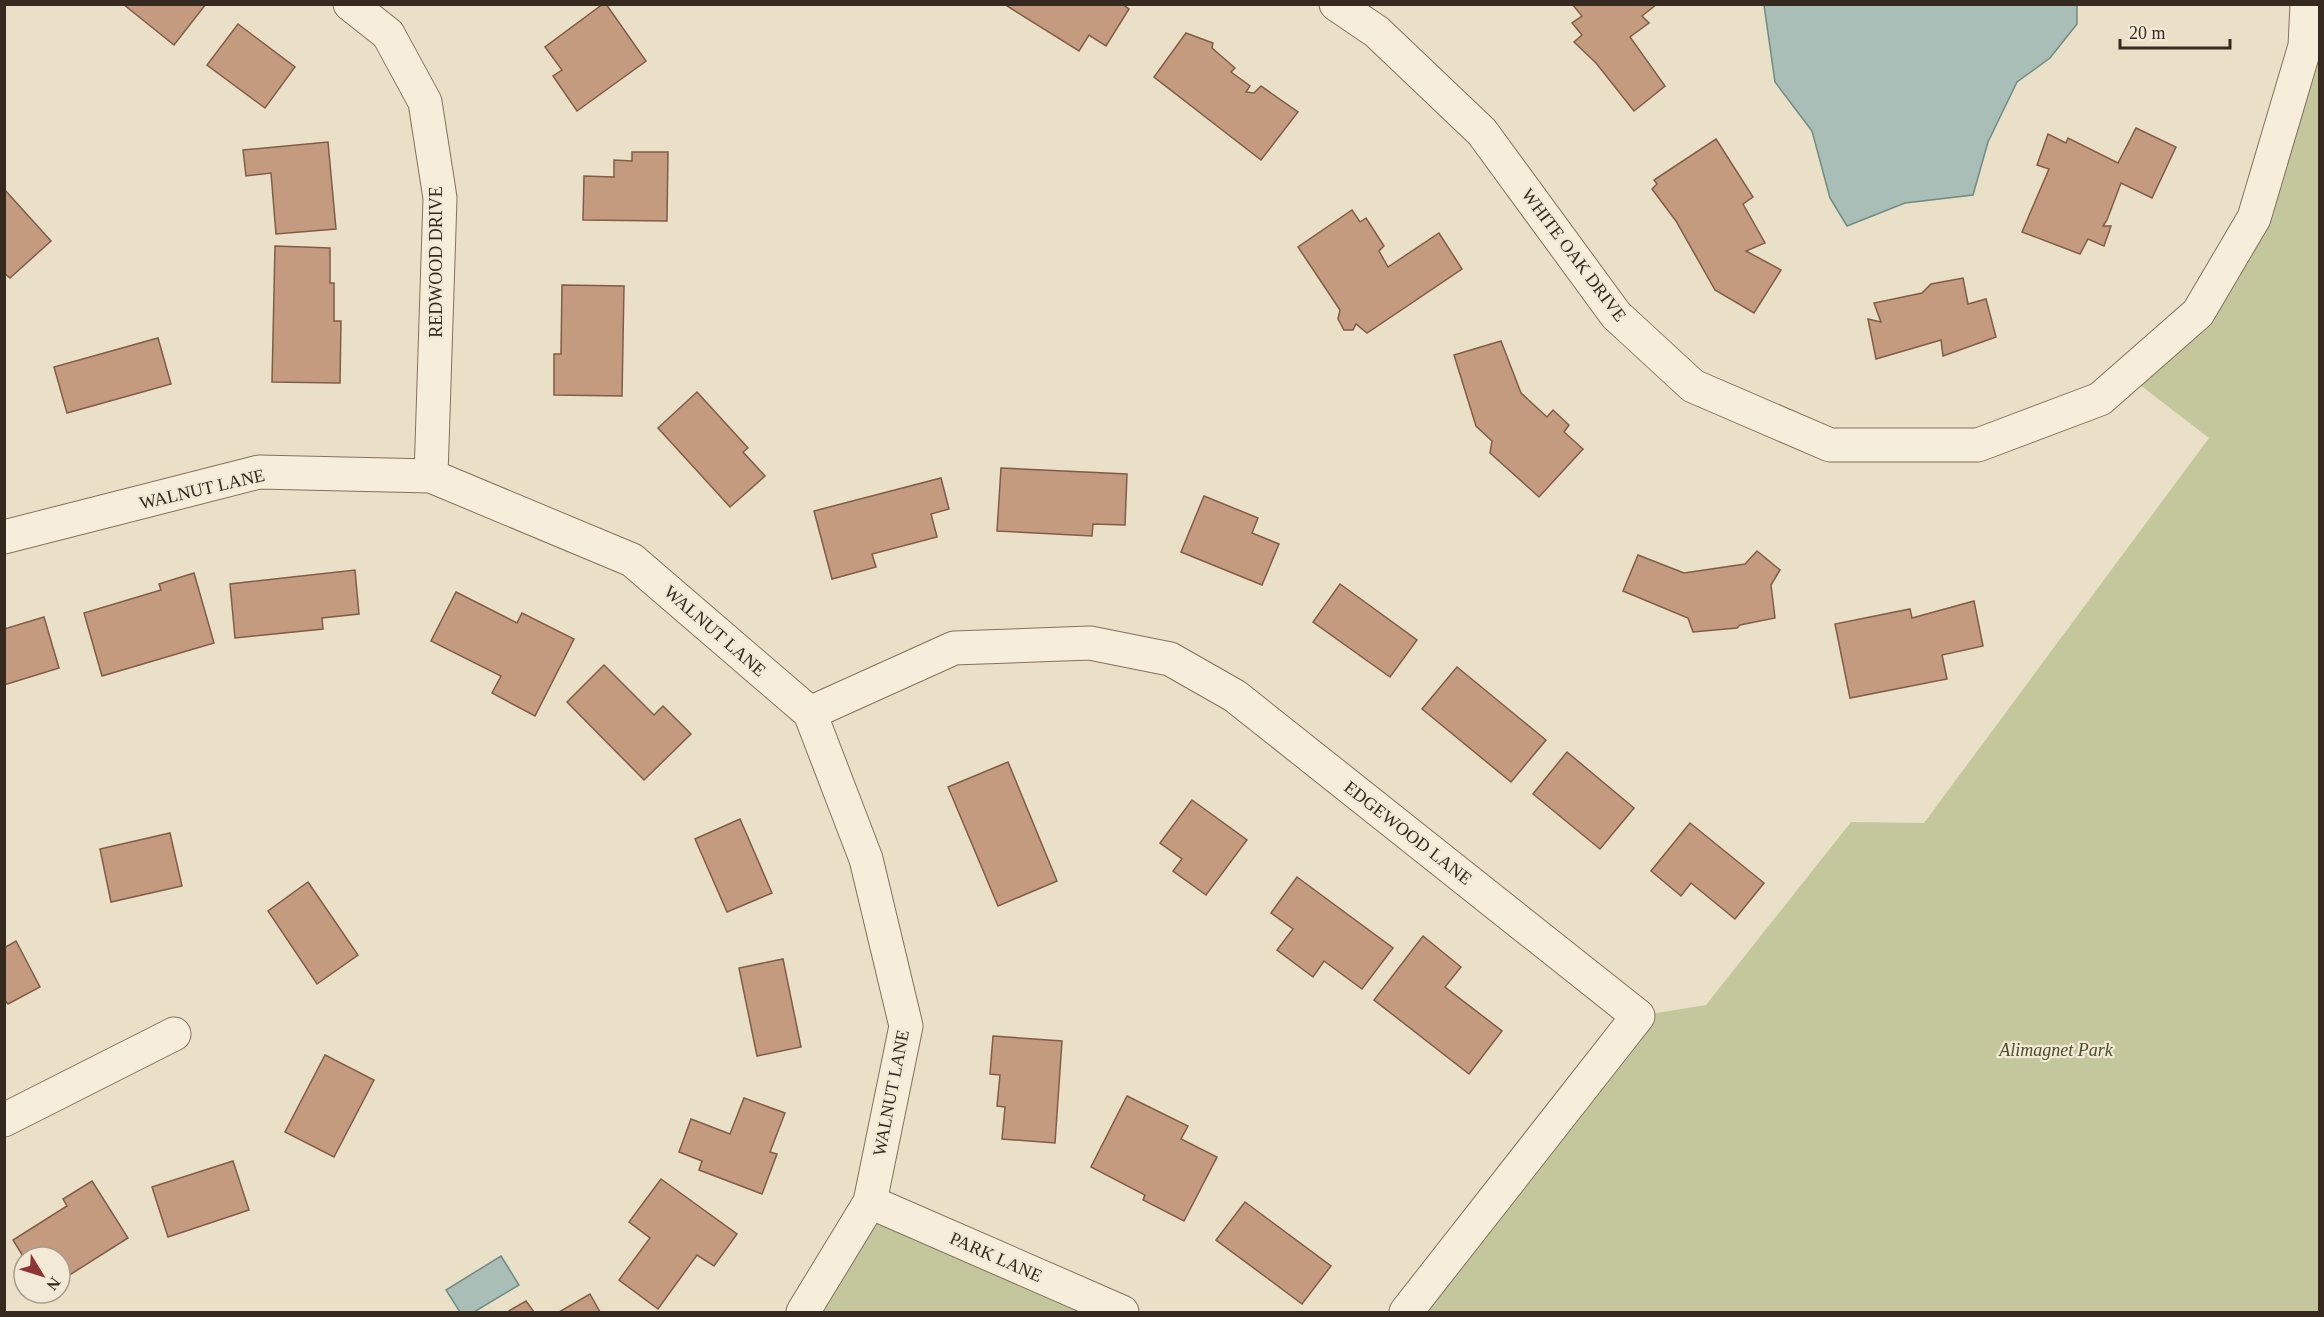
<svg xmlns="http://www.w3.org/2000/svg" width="2324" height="1317" viewBox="0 0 2324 1317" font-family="'Times New Roman',serif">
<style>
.green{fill:#c4c79c}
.water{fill:#a8beb7;stroke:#6f8c84;stroke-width:1.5}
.building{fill:#c59b80;stroke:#815c46;stroke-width:1.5}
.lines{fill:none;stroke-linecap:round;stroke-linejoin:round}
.street-casing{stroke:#84715e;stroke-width:35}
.street{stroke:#f6edda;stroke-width:33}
.labels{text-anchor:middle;stroke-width:4.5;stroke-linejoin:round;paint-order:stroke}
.street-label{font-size:18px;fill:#362a20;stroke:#f2e9d6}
.park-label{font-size:18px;font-style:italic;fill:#485029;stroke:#f2e9d6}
</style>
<rect width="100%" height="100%" fill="#eadfc7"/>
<!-- green -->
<g class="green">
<polygon points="2319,46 2319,1312 1406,1312 1638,1016 1706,1005 1851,822 1924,823 2209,438 2127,375 2198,313"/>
<polygon points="870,1202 1122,1312 803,1312"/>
</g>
<!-- water -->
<g class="water">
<polygon points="1764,5 2077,5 2077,24 2050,58 2017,82 1988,142 1973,195 1905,203 1847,226 1830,198 1812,131 1775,82"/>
<polygon points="501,1256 519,1285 474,1312 460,1312 446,1290"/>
</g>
<!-- building -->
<g class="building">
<polygon points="123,4 206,4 174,45"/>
<polygon points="603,4 606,4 646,61 577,111 553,76 562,70 545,47"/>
<polygon points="1004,4 1122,4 1129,9 1106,46 1089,35 1079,51"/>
<polygon points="1572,4 1657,4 1642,16 1649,23 1630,37 1665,86 1634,111 1596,63 1574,42 1582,35 1572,23 1582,16"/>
<polygon points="238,24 295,67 265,108 207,65"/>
<polygon points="1186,33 1213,43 1212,48 1235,68 1231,72 1250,86 1246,92 1254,93 1261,86 1298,112 1261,160 1154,77"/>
<polygon points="2136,128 2176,147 2152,198 2121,183 2107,220 2103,226 2111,226 2104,246 2088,239 2080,254 2022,232 2049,169 2037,165 2048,134 2066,143 2068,138 2118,163"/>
<polygon points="1716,139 1753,197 1743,204 1765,243 1746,251 1781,270 1754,313 1715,290 1676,221 1652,189 1657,184 1654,180"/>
<polygon points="328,142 336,229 276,234 271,173 246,176 243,150"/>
<polygon points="632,152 668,152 667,221 583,220 584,176 614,177 614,160 632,161"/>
<polygon points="4,189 51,241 10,278 4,273"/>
<polygon points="1352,210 1360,222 1366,218 1384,246 1379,251 1388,267 1439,233 1462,269 1367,333 1356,324 1353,330 1344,330 1338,319 1340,310 1298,247"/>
<polygon points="275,246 330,248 330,283 334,283 334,321 341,321 340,383 272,382"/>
<polygon points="1963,278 1968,304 1986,299 1996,337 1943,356 1941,340 1876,359 1868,319 1881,322 1874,303 1922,293 1931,284"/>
<polygon points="562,285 624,286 622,396 554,395 554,354 561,354"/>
<polygon points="158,338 171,384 67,413 54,367"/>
<polygon points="1501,341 1521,393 1547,417 1553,410 1569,425 1564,432 1583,449 1539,497 1490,453 1492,441 1476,426 1454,355"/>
<polygon points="697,392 748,448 743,452 765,476 730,507 658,428"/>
<polygon points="1001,468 1127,474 1125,525 1093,524 1092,536 997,531"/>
<polygon points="941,478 949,509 931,514 937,537 872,554 876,567 832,579 814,511"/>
<polygon points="1204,496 1258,518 1252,533 1279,544 1262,585 1181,552"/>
<polygon points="1757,551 1780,570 1771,585 1775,618 1740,625 1737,628 1693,632 1688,618 1623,591 1638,555 1684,573 1745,564"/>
<polygon points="355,570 359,614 322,618 323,629 235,638 230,584"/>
<polygon points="194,573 214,643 102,676 84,613 161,590 159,584"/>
<polygon points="1340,584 1417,640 1390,677 1313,622"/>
<polygon points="456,592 517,623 522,613 574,639 535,716 492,693 501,676 431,641"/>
<polygon points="1974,601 1983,646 1942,655 1947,679 1850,698 1835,624 1910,609 1912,618"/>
<polygon points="44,617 59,668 4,685 4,629"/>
<polygon points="604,665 654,715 663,706 691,734 644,780 567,702"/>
<polygon points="1457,667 1546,740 1511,782 1422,709"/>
<polygon points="1567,752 1634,808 1600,849 1533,794"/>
<polygon points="1008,762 1057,881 998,906 948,787"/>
<polygon points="1192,800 1247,840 1206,895 1173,871 1182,859 1160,843"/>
<polygon points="740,819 772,893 727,912 695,839"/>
<polygon points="1690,823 1764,883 1735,919 1691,883 1681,896 1651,871"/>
<polygon points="170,833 182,886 111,902 100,849"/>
<polygon points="1297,877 1393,948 1362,989 1324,961 1313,977 1277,950 1293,929 1271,913"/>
<polygon points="308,882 358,955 317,984 268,911"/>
<polygon points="1423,936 1461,967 1445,987 1502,1031 1469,1074 1374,1000"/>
<polygon points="16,941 40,987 8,1004 4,999 4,948"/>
<polygon points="783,959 801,1047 757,1056 739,968"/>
<polygon points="993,1036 1062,1041 1055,1143 1002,1139 1005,1107 997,1106 1000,1075 990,1074"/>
<polygon points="325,1055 374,1080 334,1157 285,1132"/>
<polygon points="1127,1096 1188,1126 1181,1139 1217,1157 1184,1221 1143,1200 1145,1195 1091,1167"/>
<polygon points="744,1098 785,1113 770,1152 777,1154 762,1194 699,1170 702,1161 679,1152 691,1119 730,1134"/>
<polygon points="233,1161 249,1210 168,1237 152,1187"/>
<polygon points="661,1179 737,1234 714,1266 697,1255 658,1309 619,1280 650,1238 629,1222"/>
<polygon points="92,1181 128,1238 60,1281 60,1257 24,1258 13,1240 67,1206 63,1199"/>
<polygon points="1245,1202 1331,1266 1302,1304 1216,1240"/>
<polygon points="590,1294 600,1312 559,1312"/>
<polygon points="526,1301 534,1312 507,1312"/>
</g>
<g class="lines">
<!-- street casing -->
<g class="street-casing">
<g id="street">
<polyline points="350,4 388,34 425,102 440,198 431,476"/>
<polyline points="1336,4 1377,32 1482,132 1616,315 1693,386 1830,445 1978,445 2100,399 2198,313 2254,218 2305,46 2307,4"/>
<polyline points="4,537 259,472 431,476 632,560 810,713 866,859 906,1026 870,1202 803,1312"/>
<polyline points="810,713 954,648 1090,643 1170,659 1235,696 1638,1016 1406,1312"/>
<polyline points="4,1120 174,1034"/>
<polyline points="870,1202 1122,1312"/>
</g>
</g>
<!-- street -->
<use href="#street" class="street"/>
</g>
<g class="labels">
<!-- street labels -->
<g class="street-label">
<text transform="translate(1574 255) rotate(53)" y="6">WHITE OAK DRIVE</text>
<text transform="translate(436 262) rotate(-90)" y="6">REDWOOD DRIVE</text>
<text transform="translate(202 489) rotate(-13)" y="6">WALNUT LANE</text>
<text transform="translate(715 631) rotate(41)" y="6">WALNUT LANE</text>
<text transform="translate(1408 833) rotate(38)" y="6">EDGEWOOD LANE</text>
<text transform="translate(891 1093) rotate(-79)" y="6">WALNUT LANE</text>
<text transform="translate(996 1257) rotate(24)" y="6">PARK LANE</text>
</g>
<!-- park labels -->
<g class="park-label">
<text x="2056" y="1056">Alimagnet Park</text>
</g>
</g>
<!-- border -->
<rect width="2324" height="1317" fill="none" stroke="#362a20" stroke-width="12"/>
<!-- north arrow -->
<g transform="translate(42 1275) rotate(128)"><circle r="28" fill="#f2e9d6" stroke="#a79d8d" stroke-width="1.5"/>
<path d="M0-4.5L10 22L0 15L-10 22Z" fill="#8e3437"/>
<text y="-9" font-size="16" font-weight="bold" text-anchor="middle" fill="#362a20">N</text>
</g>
<!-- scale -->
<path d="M2120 39v9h110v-9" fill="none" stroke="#362a20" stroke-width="3"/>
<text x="2129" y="39" font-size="18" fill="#362a20" stroke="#f2e9d6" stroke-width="4.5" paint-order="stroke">20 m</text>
</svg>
